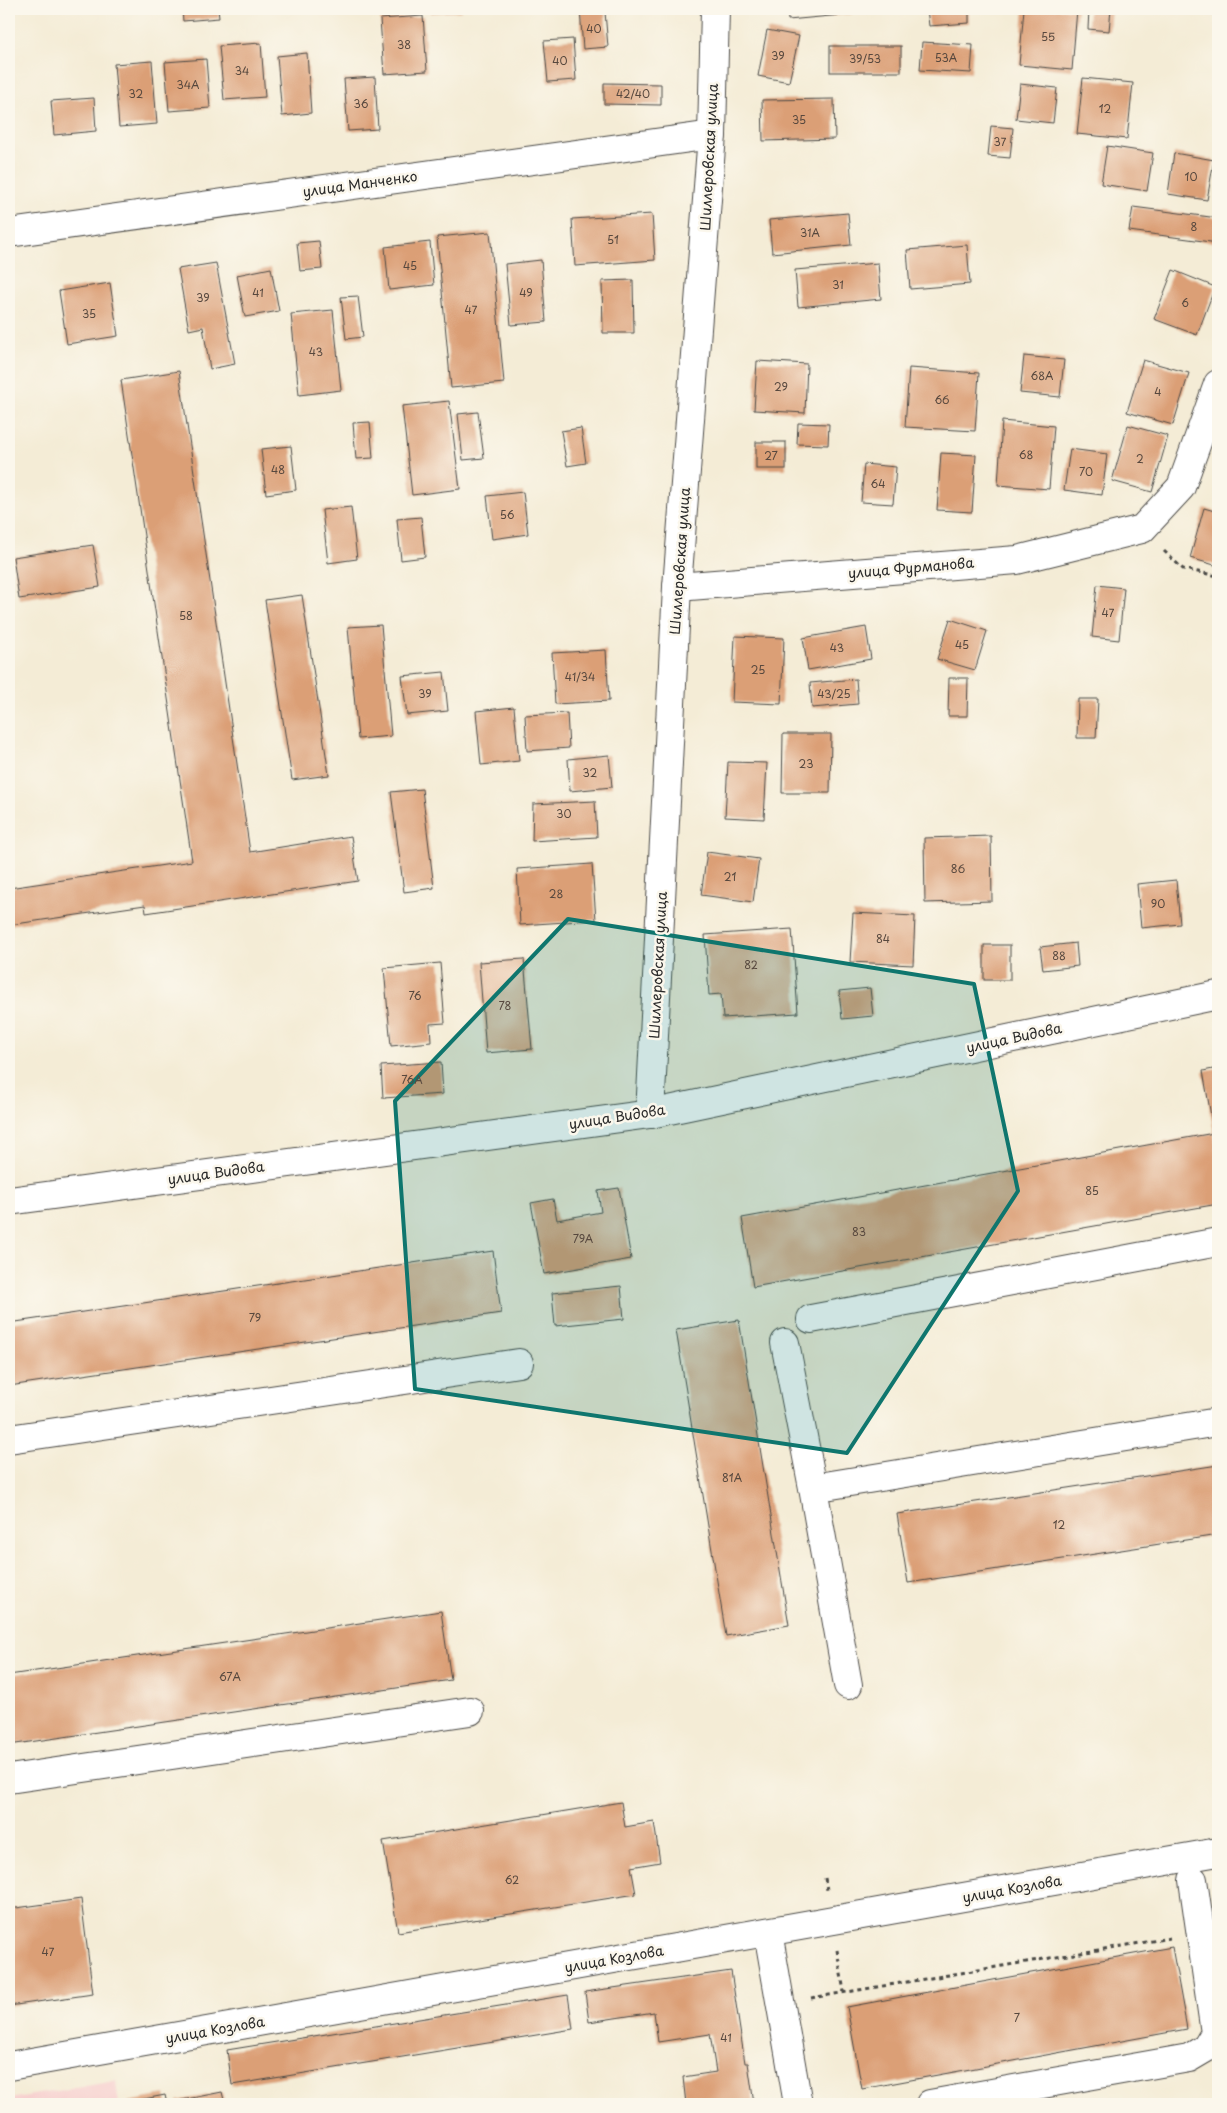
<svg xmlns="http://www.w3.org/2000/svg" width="1227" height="2113" viewBox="0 0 1227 2113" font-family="'Playpen Sans',sans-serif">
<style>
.built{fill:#f7d0cf}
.building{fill:#db9f76}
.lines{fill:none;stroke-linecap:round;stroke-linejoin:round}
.minor-casing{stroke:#494845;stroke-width:30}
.path{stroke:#494845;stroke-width:3;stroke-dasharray:4 4;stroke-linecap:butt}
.minor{stroke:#fff;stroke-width:28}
.marked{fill:#0f766e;fill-opacity:0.2;stroke:#0f766e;stroke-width:4;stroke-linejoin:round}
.labels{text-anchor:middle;stroke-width:5;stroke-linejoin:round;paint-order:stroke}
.number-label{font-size:11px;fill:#57483e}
.street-label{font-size:14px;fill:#2b2b2b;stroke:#fbf7ec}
</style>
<rect width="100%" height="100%" fill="#fbf7ec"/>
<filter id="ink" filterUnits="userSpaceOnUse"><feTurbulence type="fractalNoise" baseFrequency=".02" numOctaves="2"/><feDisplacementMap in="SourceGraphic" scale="10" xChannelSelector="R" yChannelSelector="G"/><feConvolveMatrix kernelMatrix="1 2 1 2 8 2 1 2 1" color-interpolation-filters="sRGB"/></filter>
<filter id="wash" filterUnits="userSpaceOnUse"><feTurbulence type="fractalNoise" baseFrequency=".0096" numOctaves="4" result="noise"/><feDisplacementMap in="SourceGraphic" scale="20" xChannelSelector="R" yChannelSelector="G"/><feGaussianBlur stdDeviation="1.12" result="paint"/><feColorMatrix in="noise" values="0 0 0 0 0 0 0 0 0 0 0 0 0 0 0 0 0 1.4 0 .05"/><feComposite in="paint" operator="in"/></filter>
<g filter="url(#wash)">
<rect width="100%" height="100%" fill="#f4ecd6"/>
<!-- built -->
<polygon class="built" points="116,2081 119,2104 9,2104 9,2099"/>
<g id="blocks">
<!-- building -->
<g class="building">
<polygon points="182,9 218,9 219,18 183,21"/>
<polygon points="431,9 461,9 461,11 431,13"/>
<polygon points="580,9 625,9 605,12 608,47 583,49"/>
<polygon points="787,9 852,9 852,14 788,20"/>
<polygon points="927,9 969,9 969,23 929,26"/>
<polygon points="1024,9 1077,9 1072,70 1019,65"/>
<polygon points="1089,9 1111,9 1109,31 1088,29"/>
<polygon points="423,16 427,71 384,74 380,19"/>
<polygon points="767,30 799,36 789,82 758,76"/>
<polygon points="573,39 576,80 548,82 544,41"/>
<polygon points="922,42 973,45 971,73 920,70"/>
<polygon points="261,43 265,97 224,100 219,46"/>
<rect x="830" y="46" width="71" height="26"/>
<polygon points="307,53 311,113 282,116 277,56"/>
<polygon points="206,59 210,108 169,111 165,62"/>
<polygon points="152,61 157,124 119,127 114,64"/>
<polygon points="375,77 378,129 348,131 344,79"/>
<polygon points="1083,78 1133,83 1127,139 1077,134"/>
<polygon points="604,83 661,84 661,105 604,104"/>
<polygon points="1020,84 1057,88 1053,123 1016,119"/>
<polygon points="94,98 96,131 54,135 51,101"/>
<polygon points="834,99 835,139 763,141 762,100"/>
<polygon points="991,126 1013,128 1010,158 988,156"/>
<polygon points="1107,146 1153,153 1147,191 1101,184"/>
<polygon points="1174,153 1214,160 1207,200 1168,194"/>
<polygon points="1133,207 1218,218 1218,243 1129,231"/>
<polygon points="848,213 851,245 772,253 769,220"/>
<polygon points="652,214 655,260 575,266 572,219"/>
<polygon points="490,232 504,383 451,388 437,237"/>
<polygon points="319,241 322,269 300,271 297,243"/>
<polygon points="430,242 434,285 389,290 385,247"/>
<polygon points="967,245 970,284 910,289 907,250"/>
<polygon points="541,260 546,322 511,325 505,264"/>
<polygon points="216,263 235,364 210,369 203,327 189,330 178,269"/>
<polygon points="878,263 881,299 798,307 795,270"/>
<polygon points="271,268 279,311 245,317 237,275"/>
<polygon points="1173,270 1215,287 1197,335 1154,319"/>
<polygon points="633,280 634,333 603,333 602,281"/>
<polygon points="110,283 118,336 67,344 59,291"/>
<polygon points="358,296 363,337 346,339 341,297"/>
<polygon points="333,310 341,390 299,395 291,314"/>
<polygon points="1024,356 1064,360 1060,397 1020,393"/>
<polygon points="1143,360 1189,373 1173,425 1127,412"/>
<polygon points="757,361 807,364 805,413 754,410"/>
<polygon points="909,368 979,373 975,431 905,427"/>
<polygon points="179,371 250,852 351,836 358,881 146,913 145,905 9,925 9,888 192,861 121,380"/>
<polygon points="449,401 460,489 412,495 402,406"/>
<polygon points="478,412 484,458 463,460 458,414"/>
<polygon points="1002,421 1054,426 1049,489 998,485"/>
<polygon points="370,422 373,458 356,459 353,423"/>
<polygon points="798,423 829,424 828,445 797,444"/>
<polygon points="1128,425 1168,436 1152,492 1112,481"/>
<polygon points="581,428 586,463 567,466 561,431"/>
<rect x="756" y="442" width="30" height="27"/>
<polygon points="291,446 296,490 266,494 261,449"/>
<polygon points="1070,449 1107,454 1102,495 1064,490"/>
<polygon points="941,453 976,455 972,512 937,510"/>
<polygon points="864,464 896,467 893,504 861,502"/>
<polygon points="523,492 528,534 492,539 487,496"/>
<polygon points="351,507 357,559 328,563 322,510"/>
<polygon points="1204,508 1218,512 1218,566 1190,558"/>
<polygon points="421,517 425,557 401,560 397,519"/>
<polygon points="93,545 100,587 19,599 13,557"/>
<polygon points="1097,585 1124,588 1119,640 1092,637"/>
<polygon points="302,595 329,775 292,780 265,600"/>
<polygon points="950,619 987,631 975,670 937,659"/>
<polygon points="381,625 391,736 358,739 348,627"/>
<polygon points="866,627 871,659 808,670 803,638"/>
<polygon points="735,636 784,638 781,704 732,702"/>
<polygon points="606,650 609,701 555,704 552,653"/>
<polygon points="444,672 448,711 407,715 402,676"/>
<polygon points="949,678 968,678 967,716 948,716"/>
<polygon points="856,679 858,704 812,708 810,683"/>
<polygon points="1078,699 1098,699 1096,738 1077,738"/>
<polygon points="514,707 519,761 481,765 476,711"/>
<polygon points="567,713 569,748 527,751 525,715"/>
<polygon points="783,734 831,734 830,793 782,793"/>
<polygon points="609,755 612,787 570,791 568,759"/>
<polygon points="728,762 767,763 764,819 725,817"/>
<polygon points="422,789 434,888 404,892 391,792"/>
<polygon points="595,801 597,837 532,841 533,804"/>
<polygon points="991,836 992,901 925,903 924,838"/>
<polygon points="707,852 759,859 753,902 701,895"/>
<polygon points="592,864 596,920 520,925 517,869"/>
<polygon points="1176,880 1180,924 1141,928 1137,884"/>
<polygon points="853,913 915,916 913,965 850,962"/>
<polygon points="792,929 798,1013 723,1018 721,994 709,995 705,935"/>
<polygon points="1076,943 1078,966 1043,970 1040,947"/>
<rect x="984" y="945" width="26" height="35"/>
<polygon points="524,959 532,1049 486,1053 479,962"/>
<polygon points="440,963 445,1023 430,1024 431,1042 391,1046 384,968"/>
<polygon points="870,988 873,1016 842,1019 839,991"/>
<polygon points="441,1062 443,1094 383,1098 381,1066"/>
<polygon points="1218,1068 1218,1132 1214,1133 1218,1158 1218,1204 753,1287 742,1218 1214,1133 1203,1071"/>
<polygon points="619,1188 631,1259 544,1274 531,1203 553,1199 557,1220 601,1212 598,1191"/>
<polygon points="493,1251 501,1313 9,1386 9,1323"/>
<polygon points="621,1286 624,1319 555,1326 552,1293"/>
<polygon points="739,1320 789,1625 726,1636 676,1330"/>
<polygon points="1218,1465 1218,1535 908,1583 897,1514"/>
<polygon points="441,1611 451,1680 9,1745 9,1675"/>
<polygon points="621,1802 625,1827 654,1822 660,1862 631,1867 636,1894 398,1932 383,1841"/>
<polygon points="81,1899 93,1994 9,2006 9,1909"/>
<polygon points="1172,1947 1187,2029 862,2089 847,2007"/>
<polygon points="731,1971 745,2063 748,2063 754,2104 686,2104 683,2077 716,2072 710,2034 658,2042 654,2012 589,2022 585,1992"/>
<polygon points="568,1995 573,2029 232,2085 227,2050"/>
<polygon points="222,2092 225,2104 178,2104 177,2101"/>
<polygon points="165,2095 167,2104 129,2104 128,2102"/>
</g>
</g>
</g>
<g filter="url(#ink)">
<use href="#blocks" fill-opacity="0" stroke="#494845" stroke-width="1"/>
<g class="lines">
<!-- minor casing -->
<g class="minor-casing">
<g id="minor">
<polyline points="9,233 712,135"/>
<polyline points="677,587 1017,560 1142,529 1181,487 1218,384"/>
<polyline points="650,1114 677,587 712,135 715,9"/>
<polyline points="9,1201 650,1114 1218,995"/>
<polyline points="811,1319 1218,1242"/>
<polyline points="785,1343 813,1488"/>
<polyline points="9,1439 519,1363"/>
<polyline points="848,1685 813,1488 1218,1422"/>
<polyline points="9,1779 470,1711"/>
<polyline points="768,1932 798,2104"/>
<polyline points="9,2066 1218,1852"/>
<polyline points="930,2104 1189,2058 1206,2048 1215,2033 1193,1880"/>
</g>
</g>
<!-- path -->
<g class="path">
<polyline points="1164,551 1183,569 1218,576"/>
<polyline points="825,1878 827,1890"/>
<polyline points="837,1950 844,1992"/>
<polyline points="811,1998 1170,1938"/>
</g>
<!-- minor -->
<use href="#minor" class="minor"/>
</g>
</g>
<!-- marked area -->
<path class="marked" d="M568 919 974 984 1018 1191 847 1453 415 1389 395 1101Z"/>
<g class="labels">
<!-- number labels -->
<g class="number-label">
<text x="594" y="33">40</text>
<text x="1048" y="41">55</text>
<text x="404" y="49">38</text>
<text x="778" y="60">39</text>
<text x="946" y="62">53А</text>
<text x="865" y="63">39/53</text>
<text x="560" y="65">40</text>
<text x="242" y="75">34</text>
<text x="188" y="89">34А</text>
<text x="136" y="98">32</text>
<text x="633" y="98">42/40</text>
<text x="361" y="108">36</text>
<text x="1105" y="113">12</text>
<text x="799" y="124">35</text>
<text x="1000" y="146">37</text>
<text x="1191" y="181">10</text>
<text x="1194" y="231">8</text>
<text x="810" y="237">31А</text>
<text x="613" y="244">51</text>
<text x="410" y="270">45</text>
<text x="838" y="289">31</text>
<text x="258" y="297">41</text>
<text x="526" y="297">49</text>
<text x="203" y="302">39</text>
<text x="1185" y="307">6</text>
<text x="471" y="314">47</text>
<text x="89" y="318">35</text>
<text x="316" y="356">43</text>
<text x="1042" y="380">68А</text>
<text x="781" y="391">29</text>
<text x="1158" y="396">4</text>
<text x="942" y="404">66</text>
<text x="1026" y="459">68</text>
<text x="771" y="460">27</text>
<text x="1140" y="463">2</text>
<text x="278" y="474">48</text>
<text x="1086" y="476">70</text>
<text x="878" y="488">64</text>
<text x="507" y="519">56</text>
<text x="1108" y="617">47</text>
<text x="186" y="620">58</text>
<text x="962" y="649">45</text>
<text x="837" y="652">43</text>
<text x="758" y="674">25</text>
<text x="580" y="681">41/34</text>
<text x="425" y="698">39</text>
<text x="834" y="698">43/25</text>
<text x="806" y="768">23</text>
<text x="590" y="777">32</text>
<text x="564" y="818">30</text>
<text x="958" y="873">86</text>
<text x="730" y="881">21</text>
<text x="556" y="898">28</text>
<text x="1158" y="908">90</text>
<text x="883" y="943">84</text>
<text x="1059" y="960">88</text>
<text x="751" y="969">82</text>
<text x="415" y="1000">76</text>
<text x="505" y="1010">78</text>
<text x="412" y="1084">76А</text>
<text x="1092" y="1195">85</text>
<text x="859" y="1236">83</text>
<text x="583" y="1243">79А</text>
<text x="255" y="1322">79</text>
<text x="732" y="1482">81А</text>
<text x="1059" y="1529">12</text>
<text x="230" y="1681">67А</text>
<text x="512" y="1884">62</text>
<text x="48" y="1956">47</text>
<text x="1017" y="2022">7</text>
<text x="726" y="2042">41</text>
</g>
<!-- street labels -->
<g class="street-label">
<text transform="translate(709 157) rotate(-87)" y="5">Шиллеровская улица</text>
<text transform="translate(360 184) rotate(-8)" y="5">улица Манченко</text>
<text transform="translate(680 561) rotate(-86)" y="5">Шиллеровская улица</text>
<text transform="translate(911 568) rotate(-5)" y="5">улица Фурманова</text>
<text transform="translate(658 965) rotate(-87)" y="5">Шиллеровская улица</text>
<text transform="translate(1014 1038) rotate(-12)" y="5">улица Видова</text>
<text transform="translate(617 1117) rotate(-9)" y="5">улица Видова</text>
<text transform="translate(216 1173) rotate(-8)" y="5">улица Видова</text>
<text transform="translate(1012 1889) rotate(-10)" y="5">улица Козлова</text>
<text transform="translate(614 1959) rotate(-10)" y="5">улица Козлова</text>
<text transform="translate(215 2030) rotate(-10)" y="5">улица Козлова</text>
</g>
</g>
<!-- margin -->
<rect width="1227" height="2113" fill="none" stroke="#fbf7ec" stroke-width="30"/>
</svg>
